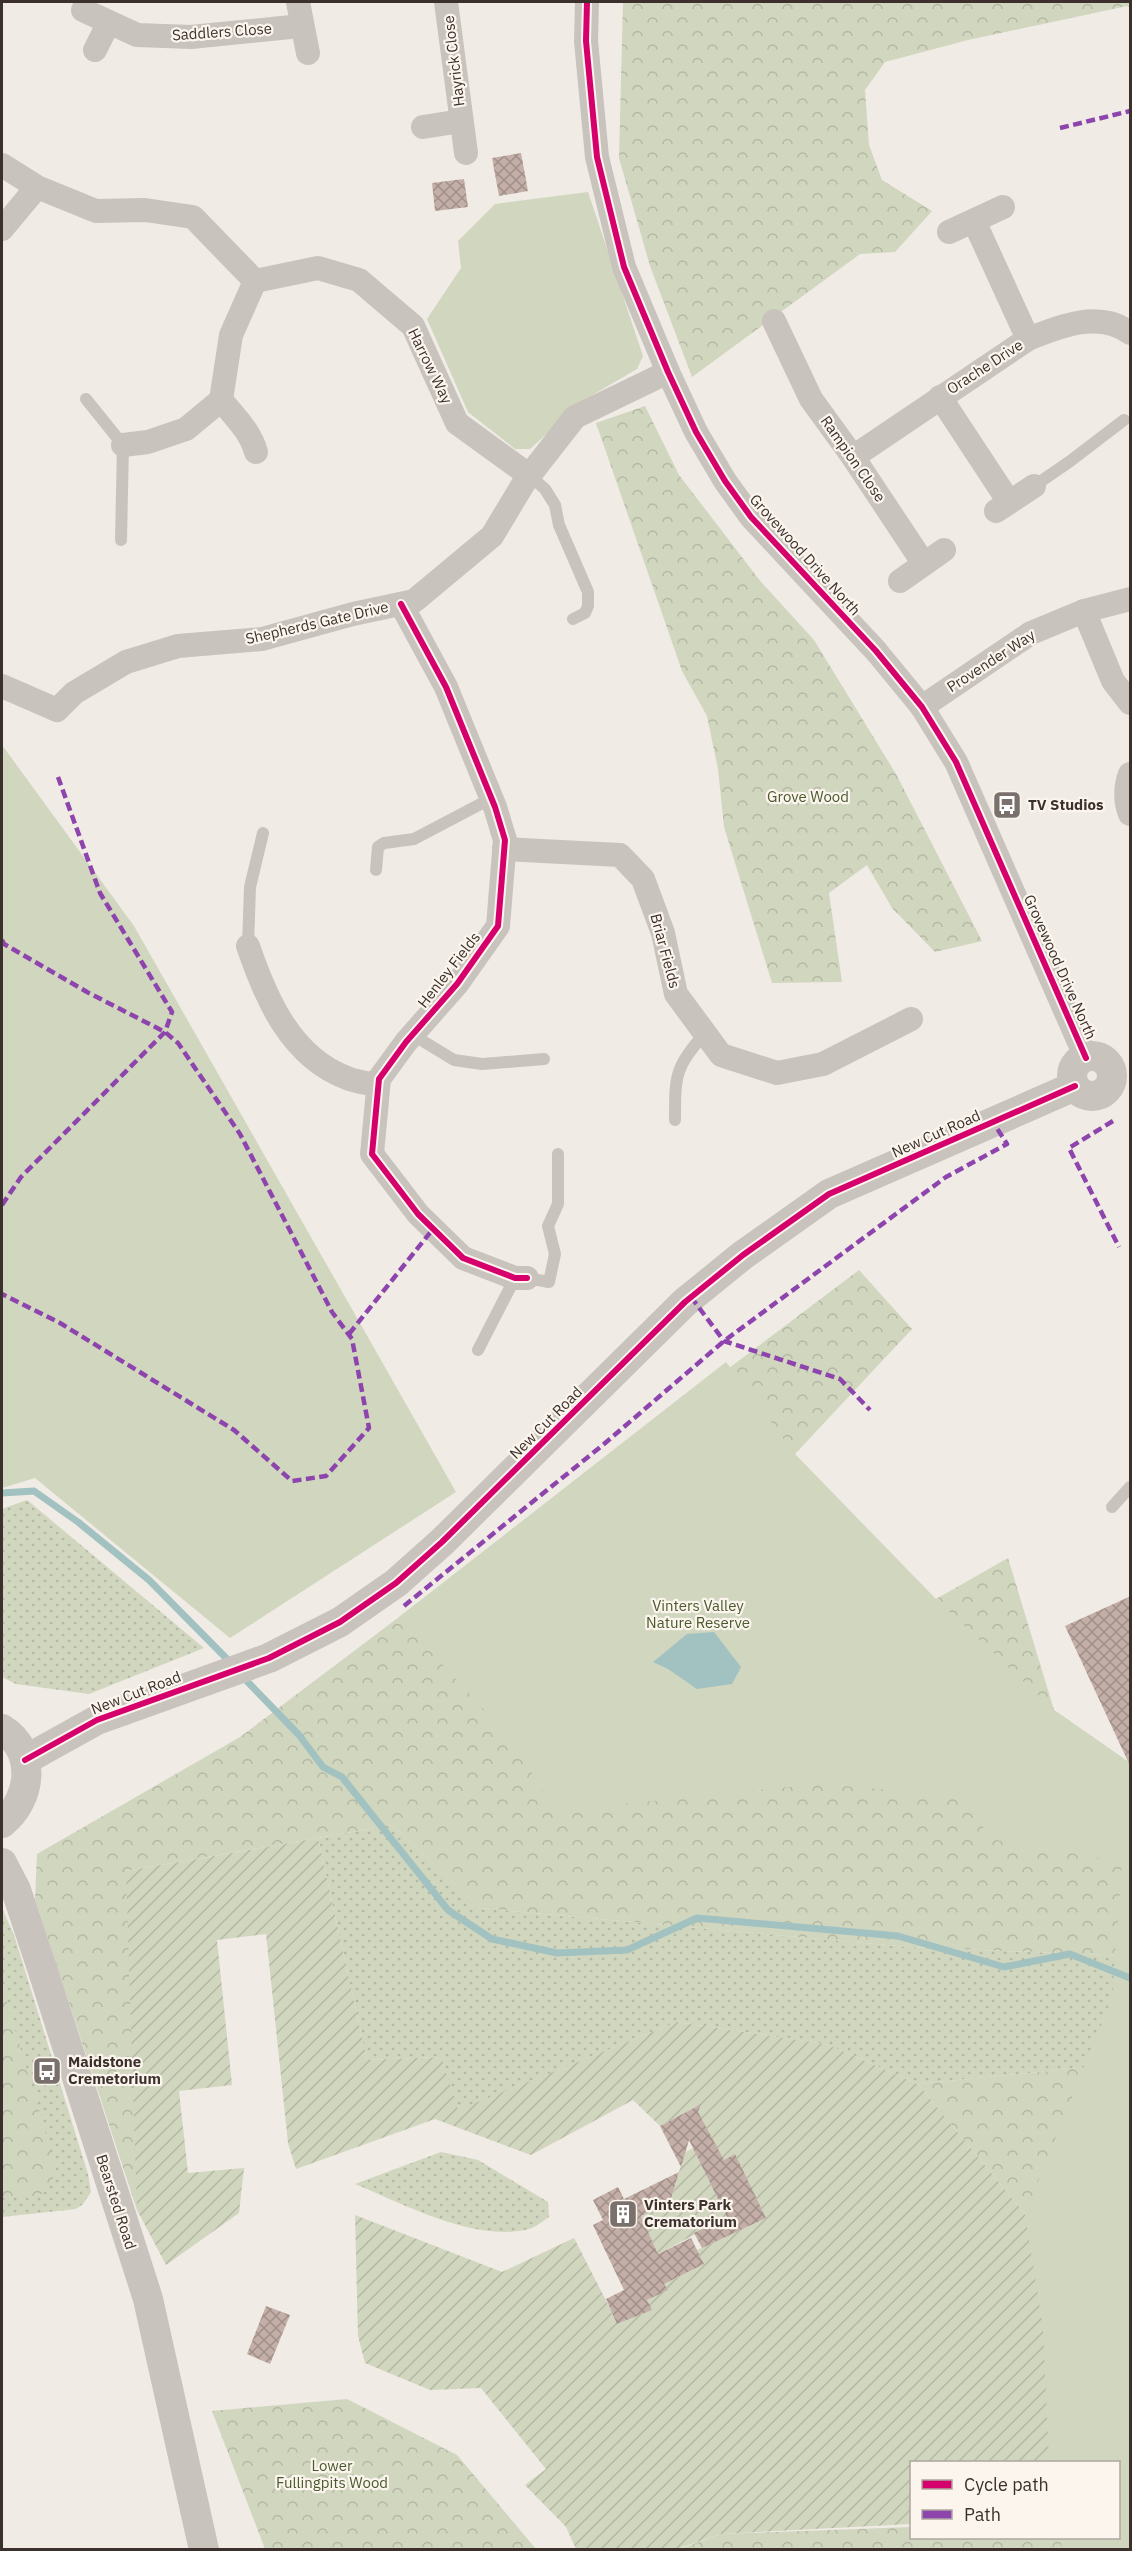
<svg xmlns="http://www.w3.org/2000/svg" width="1132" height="2551" viewBox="0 0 1132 2551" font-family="'IBM Plex Sans',sans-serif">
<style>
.grass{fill:url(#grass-dots)}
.forest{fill:url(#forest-crowns)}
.park{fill:#d1d6bf}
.garden{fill:url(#garden-furrows)}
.water{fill:#a1c2c1}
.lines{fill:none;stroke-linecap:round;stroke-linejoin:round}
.stream{stroke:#a1c2c1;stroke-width:7}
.building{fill:url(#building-cross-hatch)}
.service{stroke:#c9c3be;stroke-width:12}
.minor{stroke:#c9c3be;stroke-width:24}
.tertiary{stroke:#c9c3be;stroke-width:30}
.quiet{stroke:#8e44ad;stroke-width:4.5;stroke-dasharray:9 4.5;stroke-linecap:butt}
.cycleway-casing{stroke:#fbf5ee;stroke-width:10}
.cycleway{stroke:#d6006c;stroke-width:6}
.labels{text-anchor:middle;stroke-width:4.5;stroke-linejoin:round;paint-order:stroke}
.street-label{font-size:15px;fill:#3b302b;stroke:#fbf5ee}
.park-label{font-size:15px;fill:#4a5a2e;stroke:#fbf5ee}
.poi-label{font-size:15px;font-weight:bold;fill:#3b302b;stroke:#fbf5ee;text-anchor:start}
</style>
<defs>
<pattern id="grass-dots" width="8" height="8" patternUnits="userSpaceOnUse" patternTransform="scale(1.5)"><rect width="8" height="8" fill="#d1d6bf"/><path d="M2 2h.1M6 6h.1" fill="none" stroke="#b4b8a4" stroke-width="1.8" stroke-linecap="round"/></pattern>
<pattern id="forest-crowns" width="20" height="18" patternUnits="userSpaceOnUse" patternTransform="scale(1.5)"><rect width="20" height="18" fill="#d1d6bf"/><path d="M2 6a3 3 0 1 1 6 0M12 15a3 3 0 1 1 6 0" fill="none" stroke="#b4b8a4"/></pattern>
<pattern id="garden-furrows" width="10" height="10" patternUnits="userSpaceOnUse" patternTransform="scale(1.5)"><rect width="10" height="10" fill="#d1d6bf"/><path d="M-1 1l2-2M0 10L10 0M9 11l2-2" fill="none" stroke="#b4b8a4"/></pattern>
<pattern id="building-cross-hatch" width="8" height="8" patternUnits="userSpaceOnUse" patternTransform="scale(1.5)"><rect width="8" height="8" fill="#c3afa7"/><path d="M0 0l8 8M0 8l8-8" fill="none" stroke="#a08f88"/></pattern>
</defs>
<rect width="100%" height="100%" fill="#f0ebe5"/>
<!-- grass -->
<g class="grass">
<polygon points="27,1500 204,1648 89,1694 16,1684 2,1677 2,1509"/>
<polygon points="393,1825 479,1908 909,1947 1130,1956 1130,2063 918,2084 826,2044 677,2022 457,2111 440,2057 367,2060 318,1838"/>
<polygon points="2,1908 14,1935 88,2174 91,2192 83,2204 76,2209 2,2217"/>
<path d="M441 2152 478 2160 548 2202 549 2217C543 2221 536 2227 529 2229 475 2243 404 2204 355 2184Z"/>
</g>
<!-- forest -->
<g class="forest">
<polygon points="623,2 1130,2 1130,8 1127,6 968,40 885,62 865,90 869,145 882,180 932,211 895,252 860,254 692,377 650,266 619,158"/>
<polygon points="645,406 679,475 761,582 814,640 896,774 982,941 935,952 892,908 867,865 829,893 842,982 772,983 724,827 718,769 707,716 682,671 596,423"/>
<polygon points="859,1270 912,1329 795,1454 638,1544 936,1599 1008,1558 1054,1710 1130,1763 1130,1956 909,1947 479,1908 393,1825 126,1871 174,2190 137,2210 35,1899 37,1854 240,1737"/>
<polygon points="2,1985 57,2172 45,2191 37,2198 2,2196"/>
<polygon points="1130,2063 1130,2549 677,2550 721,2534 911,2527 912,2538 1118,2538 1118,2462 1025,2214 918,2084"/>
<polygon points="347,2399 457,2455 536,2549 265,2549 212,2411"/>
</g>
<!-- park -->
<g class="park">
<polygon points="588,192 643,356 637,369 584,400 530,449 515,449 468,412 427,319 461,268 458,241 495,204"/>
<polygon points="2,745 134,926 456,1492 230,1638 35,1478 2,1488"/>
<polygon points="726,1362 795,1454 936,1599 1054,1710 1130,1763 1130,2549 1063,2549 1059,2538 1118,2538 1118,2462 1046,2462 1025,2214 1112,1998 1122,1862 990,1839 965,1796 818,1784 556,1811 509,1737 399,1617"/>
</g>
<!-- garden -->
<polygon class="garden" points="318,1838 367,2060 441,2057 458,2110 677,2022 826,2044 918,2084 1025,2214 1043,2328 1049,2462 912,2462 911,2524 721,2534 677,2549 576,2549 566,2527 525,2485 546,2469 481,2388 430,2390 365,2363 358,2336 355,2215 502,2272 574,2238 618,2324 651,2310 647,2300 667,2290 664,2284 704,2264 697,2250 766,2218 734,2155 704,2170 741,2210 658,2254 641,2216 670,2202 685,2152 712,2139 695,2107 660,2126 633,2100 531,2155 435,2119 296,2169 288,2143 266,1934 217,1940 232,2085 179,2091 188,2173 244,2168 239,2213 166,2265 137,2210 126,1871"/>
<!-- water -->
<polygon class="water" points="714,1632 741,1667 732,1684 697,1689 668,1669 653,1662 687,1634"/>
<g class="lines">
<!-- stream -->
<g class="stream">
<polyline points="2,1493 34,1491 78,1522 149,1580 231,1663"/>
<polyline points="242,1676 299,1735 323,1767 342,1777 448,1910 492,1939 557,1953 627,1950 697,1918 898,1936 1004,1967 1070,1954 1130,1978"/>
</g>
</g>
<!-- building -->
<g class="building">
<polygon points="521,153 528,191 499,196 492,158"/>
<polygon points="464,179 468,207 435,211 432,183"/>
<polygon points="1131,1596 1131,1768 1065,1626"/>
<polygon points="701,2104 698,2112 724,2160 735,2154 766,2218 702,2248 694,2233 727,2217 689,2140 681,2167 660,2126"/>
<polygon points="679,2172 670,2202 641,2216 658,2254 691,2238 704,2264 664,2284 668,2290 647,2300 652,2310 617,2324 606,2299 624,2290 593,2225 603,2220 593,2200 618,2187 624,2199"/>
<polygon points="266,2306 290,2315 270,2364 247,2354"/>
</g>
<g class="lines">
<!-- service -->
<g class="service">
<polyline points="86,399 123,445 121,540"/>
<polyline points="530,476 545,489 555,505 559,525 588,592 588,606 585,613 573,619"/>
<polyline points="1034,486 1069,462 1124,420"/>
<polyline points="376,870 378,847 384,843 414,839 492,798"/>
<polyline points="248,946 250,887 263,833"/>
<polyline points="413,1035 454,1060 482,1064 544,1059"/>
<path d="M675 1120C675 1074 675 1068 705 1033"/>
<polyline points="527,1278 549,1282 555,1254 548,1226 558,1204 558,1154"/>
<polyline points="478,1350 515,1278"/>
<polyline points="1112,1507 1130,1487"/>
</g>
<!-- minor -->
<g class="minor">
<polyline points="298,2 308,53"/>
<polyline points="446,2 466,153"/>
<polyline points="587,2 586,41 597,157 624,267 668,372 696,432 725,481 751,517 876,651 922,707 956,762 1086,1058"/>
<polyline points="83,10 137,35 191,37 301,26"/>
<polyline points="95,50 109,22"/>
<polyline points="423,127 461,121"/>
<polyline points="2,165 37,187 96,211 145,210 193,217 255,281 318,268 359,280 413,326 457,423 530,476"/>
<polyline points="974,221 1028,339"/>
<polyline points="2,229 37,187"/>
<polyline points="949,232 1003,207"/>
<polyline points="774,321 811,399 853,457 924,564"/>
<polyline points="940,397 1009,502"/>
<path d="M221 400C235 417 250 431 256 452"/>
<polyline points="123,445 148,442 186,429 221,400 231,335 255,281"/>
<path d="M853 457 1028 339C1060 326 1100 310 1130 333"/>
<polyline points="996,511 1034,486"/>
<polyline points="900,581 944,550"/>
<polyline points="401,604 446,687 495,807 505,840 498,926 457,984 406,1042 379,1079 372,1154 418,1214 463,1258 515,1278 527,1278"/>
<polyline points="1084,611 1113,681 1130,703"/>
<polyline points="2,686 57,710 74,693 126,662 178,646 262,639 353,614 414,601 492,536 525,481 575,417 668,372"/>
<polyline points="922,707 1031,633 1084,611 1130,599"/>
<path d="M1130 774C1125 786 1125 802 1130 814"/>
<polyline points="504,849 620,855 643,879 663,933 676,994 721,1055 777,1073 823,1064 911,1019"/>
<path d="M248 946C266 999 291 1057 347 1078 356 1082 368 1083 378 1085"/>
</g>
<!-- tertiary -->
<g class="tertiary">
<circle cx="1092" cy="1076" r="20"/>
<path d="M2 1729C37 1751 32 1799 2 1823"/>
<polyline points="25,1760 97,1720 269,1658 340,1622 396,1583 442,1542 685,1302 743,1255 829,1194 1075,1086"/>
<polyline points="2,1863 16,1890 42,1968 148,2299 204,2550"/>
</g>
<!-- quiet -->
<g class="quiet">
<polyline points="1060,128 1130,111"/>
<polyline points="2,940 4,944 87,992 165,1032 178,1043 240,1134 332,1312 352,1339 369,1428 326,1476 292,1481 234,1430 60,1323 2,1294"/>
<polyline points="1113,1121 1069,1148 1119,1247"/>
<polyline points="2,1205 21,1177 165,1032 172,1012 100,893 58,777"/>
<polyline points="691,1297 724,1341 840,1379 870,1410"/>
<polyline points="349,1334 433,1229"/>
<polyline points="404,1606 604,1444 724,1341 946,1177 1007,1144 993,1122"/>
</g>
<!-- cycleway casing -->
<g class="cycleway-casing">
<g id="cycleway">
<polyline points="587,2 586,41 597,157 624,267 668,372 696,432 725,481 751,517 876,651 922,707 956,762 1086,1058"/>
<polyline points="401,604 446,687 495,807 505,840 498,926 457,984 406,1042 379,1079 372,1154 418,1214 463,1258 515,1278 527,1278"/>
<polyline points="25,1760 97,1720 269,1658 340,1622 396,1583 442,1542 685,1302 743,1255 829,1194 1075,1086"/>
</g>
</g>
<!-- cycleway -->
<use href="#cycleway" class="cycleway"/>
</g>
<!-- icons -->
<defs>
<g id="bus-square" transform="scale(1.5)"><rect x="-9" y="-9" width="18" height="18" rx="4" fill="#7a716c" stroke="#fbf5ee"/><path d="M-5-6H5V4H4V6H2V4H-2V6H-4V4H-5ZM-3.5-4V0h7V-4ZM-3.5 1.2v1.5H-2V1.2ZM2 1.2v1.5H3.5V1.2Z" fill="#fff"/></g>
<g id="building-square" transform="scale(1.5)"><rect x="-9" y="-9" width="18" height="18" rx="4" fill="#7a716c" stroke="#fbf5ee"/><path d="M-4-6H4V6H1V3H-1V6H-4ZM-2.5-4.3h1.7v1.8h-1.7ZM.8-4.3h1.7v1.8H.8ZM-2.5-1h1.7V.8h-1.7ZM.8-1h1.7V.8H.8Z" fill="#fff"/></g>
</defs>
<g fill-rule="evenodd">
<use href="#bus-square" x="1007" y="805"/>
<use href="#bus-square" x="47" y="2071"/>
<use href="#building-square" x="623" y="2214"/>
</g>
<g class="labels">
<!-- street labels -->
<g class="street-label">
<text transform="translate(222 32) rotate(-4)" y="5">Saddlers Close</text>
<text transform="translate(454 61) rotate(-97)" y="5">Hayrick Close</text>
<text transform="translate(430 366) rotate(64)" y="5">Harrow Way</text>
<text transform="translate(985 367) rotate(-33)" y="5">Orache Drive</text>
<text transform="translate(853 459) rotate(55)" y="5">Rampion Close</text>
<text transform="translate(805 555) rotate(48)" y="5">Grovewood Drive North</text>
<text transform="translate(317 623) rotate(-13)" y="5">Shepherds Gate Drive</text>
<text transform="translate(991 661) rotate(-33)" y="5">Provender Way</text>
<text transform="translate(665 951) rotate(75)" y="5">Briar Fields</text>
<text transform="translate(1060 967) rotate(66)" y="5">Grovewood Drive North</text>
<text transform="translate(449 970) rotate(-52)" y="5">Henley Fields</text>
<text transform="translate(936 1134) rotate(-24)" y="5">New Cut Road</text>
<text transform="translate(546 1423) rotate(-45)" y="5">New Cut Road</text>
<text transform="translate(136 1693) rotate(-21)" y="5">New Cut Road</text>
<text transform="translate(116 2202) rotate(72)" y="5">Bearsted Road</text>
</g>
<!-- park labels -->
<g class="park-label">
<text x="808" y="802">Grove Wood</text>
<text x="698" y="1611">Vinters Valley<tspan x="698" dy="17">Nature Reserve</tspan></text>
<text x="332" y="2471">Lower<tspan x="332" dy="17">Fullingpits Wood</tspan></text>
</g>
<!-- poi labels -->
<g class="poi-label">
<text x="1028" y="810">TV Studios</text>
<text x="68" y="2067">Maidstone<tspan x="68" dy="17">Cremetorium</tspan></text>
<text x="644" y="2210">Vinters Park<tspan x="644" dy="17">Crematorium</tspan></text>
</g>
</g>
<!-- border -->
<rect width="1132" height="2551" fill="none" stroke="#3b302b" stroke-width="6"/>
<!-- legend -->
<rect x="910" y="2461" width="210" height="78" fill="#fbf5ee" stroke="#aea6a0" stroke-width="1.5"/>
<rect x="922" y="2480" width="30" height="9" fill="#d6006c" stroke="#aea6a0" stroke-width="1.5"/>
<text x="964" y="2491" font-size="18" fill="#3b302b">Cycle path</text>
<rect x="922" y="2510" width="30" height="9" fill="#8e44ad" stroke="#aea6a0" stroke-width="1.5"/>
<text x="964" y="2521" font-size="18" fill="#3b302b">Path</text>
</svg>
